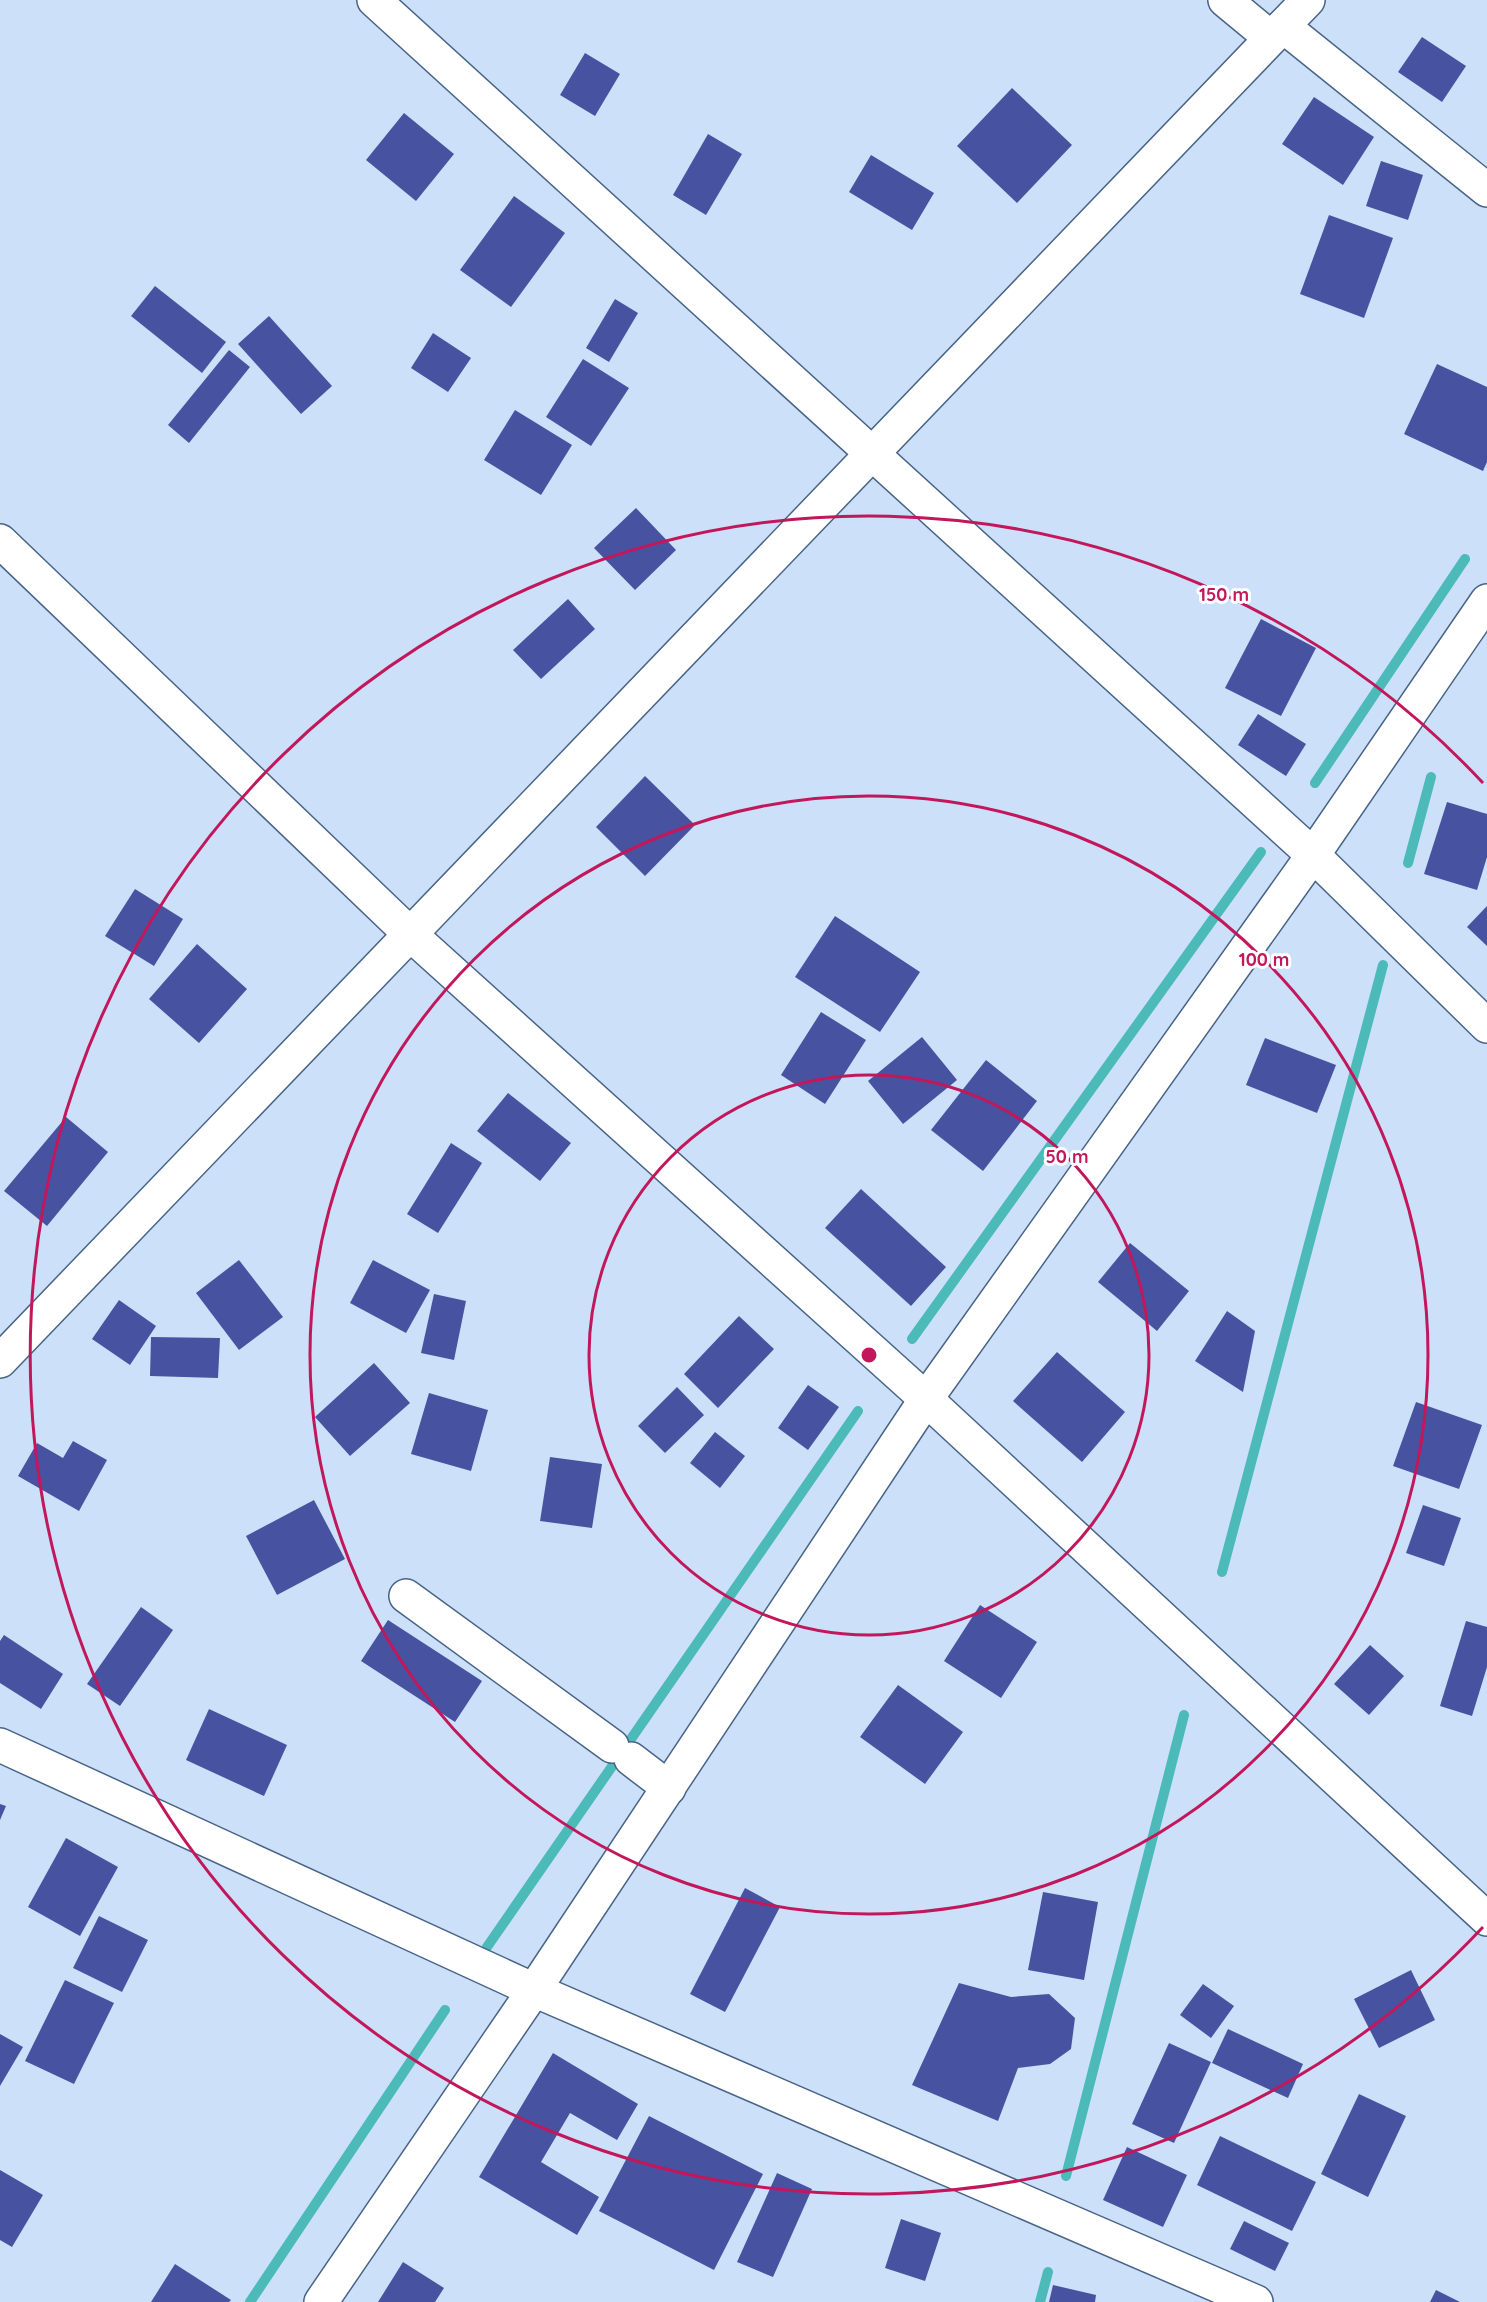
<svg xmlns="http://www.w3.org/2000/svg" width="1487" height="2302" viewBox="0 0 1487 2302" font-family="Quicksand,sans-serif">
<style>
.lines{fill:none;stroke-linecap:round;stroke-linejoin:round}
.stream{stroke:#4bbab9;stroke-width:10}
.building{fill:#4753a0}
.minor-casing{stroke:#486488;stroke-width:36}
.minor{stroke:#fff;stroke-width:33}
.ring{fill:none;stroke:#c2185b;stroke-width:3}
.centre{fill:#c2185b;stroke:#fff;stroke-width:3}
.ring-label{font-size:18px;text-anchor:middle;font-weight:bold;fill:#c2185b;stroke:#fff;stroke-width:6;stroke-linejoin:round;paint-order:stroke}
</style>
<rect width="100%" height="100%" fill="#cde0f9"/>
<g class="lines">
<!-- stream -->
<g class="stream">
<polyline points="1315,783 1465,559"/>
<polyline points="1408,863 1431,777"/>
<polyline points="912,1339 1261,852"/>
<polyline points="1222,1572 1383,965"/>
<polyline points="487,1947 858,1411"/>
<polyline points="1066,2176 1184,1715"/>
<polyline points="250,2302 445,2010"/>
<polyline points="1040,2302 1048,2272"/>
</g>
</g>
<!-- building -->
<g class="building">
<polygon points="1422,37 1466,66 1442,102 1398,72"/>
<polygon points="585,53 620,74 595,116 560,95"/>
<polygon points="1012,88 1072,145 1017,203 957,146"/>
<polygon points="1314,97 1374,137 1343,185 1282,144"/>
<polygon points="404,113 454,154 416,201 366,160"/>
<polygon points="708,134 742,154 706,215 673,195"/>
<polygon points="871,155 934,193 912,230 849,192"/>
<polygon points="1381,161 1423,175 1408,220 1366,206"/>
<polygon points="514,196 565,233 511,307 460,270"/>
<polygon points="1329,215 1393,238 1364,318 1300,294"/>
<polygon points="155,286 226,342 202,373 131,316"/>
<polygon points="615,299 638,313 609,362 586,348"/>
<polygon points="269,316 332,386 301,414 238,344"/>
<polygon points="433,333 471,358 448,392 411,368"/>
<polygon points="229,350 250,367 189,443 168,425"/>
<polygon points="583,359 629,388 591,446 546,417"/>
<polygon points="1437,364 1487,387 1487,462 1483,471 1404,434"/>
<polygon points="515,410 572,445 541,495 484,460"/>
<polygon points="636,508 676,550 635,590 594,548"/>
<polygon points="568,599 595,629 541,679 513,650"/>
<polygon points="1261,619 1316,648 1281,716 1225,688"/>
<polygon points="1258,714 1306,744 1286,776 1238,745"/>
<polygon points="645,776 695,825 645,876 596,827"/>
<polygon points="1447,802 1487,814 1487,857 1477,890 1424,874"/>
<polygon points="135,889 183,919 154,966 105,936"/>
<polygon points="1487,906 1487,946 1467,927"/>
<polygon points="835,916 920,972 880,1032 795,977"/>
<polygon points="197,944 247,989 199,1043 149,999"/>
<polygon points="821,1012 866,1040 825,1104 781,1075"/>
<polygon points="922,1037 957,1080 903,1124 868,1081"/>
<polygon points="1265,1038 1336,1065 1317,1113 1246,1085"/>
<polygon points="986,1060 1037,1101 983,1171 931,1130"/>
<polygon points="508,1093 571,1143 540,1181 477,1131"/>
<polygon points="66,1117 108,1152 47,1226 4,1191"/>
<polygon points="451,1143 482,1163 438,1233 407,1214"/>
<polygon points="861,1189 946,1267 911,1306 825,1228"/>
<polygon points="1130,1243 1189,1291 1157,1331 1098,1282"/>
<polygon points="239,1260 283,1317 239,1350 196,1293"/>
<polygon points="373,1260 430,1290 406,1333 350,1303"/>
<polygon points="434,1294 466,1301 454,1360 421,1353"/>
<polygon points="119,1300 156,1326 130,1365 92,1339"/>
<polygon points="1227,1311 1255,1331 1243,1392 1195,1361"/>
<polygon points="739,1316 774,1349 718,1408 684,1374"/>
<polygon points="151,1337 220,1338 218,1378 150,1376"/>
<polygon points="1057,1352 1125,1412 1082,1462 1013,1401"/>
<polygon points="374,1363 410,1403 350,1456 315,1417"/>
<polygon points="808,1385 839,1407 808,1450 778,1428"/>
<polygon points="677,1387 704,1415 665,1453 638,1426"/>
<polygon points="429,1393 488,1410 471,1471 411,1454"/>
<polygon points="1416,1402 1482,1425 1459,1489 1393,1466"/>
<polygon points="715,1432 745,1456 720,1488 690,1463"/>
<polygon points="73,1441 107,1460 79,1511 18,1476 37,1443 63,1458"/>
<polygon points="550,1457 602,1464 592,1528 540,1521"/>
<polygon points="314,1500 345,1559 277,1595 246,1536"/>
<polygon points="1423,1505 1461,1518 1444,1566 1406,1553"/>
<polygon points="980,1605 1037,1642 1001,1698 944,1661"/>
<polygon points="141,1607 173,1630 120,1706 87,1684"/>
<polygon points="388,1620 482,1681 455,1722 361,1661"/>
<polygon points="1466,1621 1487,1627 1487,1667 1472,1716 1440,1706"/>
<polygon points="4,1635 63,1674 41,1709 0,1683 0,1641"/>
<polygon points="1370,1645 1404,1676 1369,1715 1334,1684"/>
<polygon points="898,1685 963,1732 925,1784 860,1737"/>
<polygon points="209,1709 287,1745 264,1796 186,1760"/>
<polygon points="0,1804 6,1806 0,1820"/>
<polygon points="66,1838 118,1867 80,1936 28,1907"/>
<polygon points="745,1888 780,1907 725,2012 690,1994"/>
<polygon points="1043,1892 1098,1902 1084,1980 1028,1970"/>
<polygon points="99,1916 148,1940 122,1992 73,1968"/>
<polygon points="1411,1970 1435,2020 1379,2048 1354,1999"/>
<polygon points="65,1980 114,2003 74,2084 25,2061"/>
<polygon points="959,1983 1011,1997 1049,1994 1075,2018 1071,2049 1050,2064 1018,2068 998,2121 912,2085"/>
<polygon points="1203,1984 1234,2006 1211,2038 1180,2015"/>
<polygon points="1228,2029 1303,2064 1288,2098 1212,2063"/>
<polygon points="0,2034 23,2047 0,2086"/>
<polygon points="1169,2043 1211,2062 1174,2143 1132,2124"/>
<polygon points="553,2053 638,2104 617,2140 570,2113 541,2162 599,2197 577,2235 479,2177"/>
<polygon points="1359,2094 1406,2116 1368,2197 1321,2174"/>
<polygon points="649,2116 763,2174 714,2270 599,2211"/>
<polygon points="1220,2136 1316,2182 1292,2231 1197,2185"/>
<polygon points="1127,2147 1187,2175 1163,2227 1103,2200"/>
<polygon points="0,2170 43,2195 12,2247 0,2240"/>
<polygon points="777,2173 812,2189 773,2277 737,2262"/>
<polygon points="901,2219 941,2233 925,2281 885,2268"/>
<polygon points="1244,2221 1289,2243 1275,2271 1230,2249"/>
<polygon points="403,2262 444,2288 435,2302 378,2302"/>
<polygon points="175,2264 231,2300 229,2302 151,2302"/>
<polygon points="1053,2285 1096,2295 1095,2302 1049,2302"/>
<polygon points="1436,2290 1460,2302 1430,2302"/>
</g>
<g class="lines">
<!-- minor casing -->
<g class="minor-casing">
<g id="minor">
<polyline points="374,0 1313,855 1487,1026"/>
<polyline points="1225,0 1271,38"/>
<polyline points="1283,26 1487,190"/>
<polyline points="0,541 410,934 926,1399 1487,1919"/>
<polyline points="0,1361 1308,0"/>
<polyline points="406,1596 612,1746"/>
<polyline points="0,1745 534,1990 1256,2302"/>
<polyline points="631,1759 669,1788"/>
<polyline points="321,2302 534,1990 926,1399 1313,855 1487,601"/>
</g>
</g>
<!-- minor -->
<use href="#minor" class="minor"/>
</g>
<!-- distance rings -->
<g class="ring">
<circle cx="869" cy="1355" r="280"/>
<circle cx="869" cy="1355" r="559"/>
<path d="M1483 1927A839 839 0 1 1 1483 783"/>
</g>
<circle cx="869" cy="1355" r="9" class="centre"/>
<g class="ring-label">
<text x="1224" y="601">150 m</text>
<text x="1264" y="966">100 m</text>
<text x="1067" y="1163">50 m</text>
</g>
</svg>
